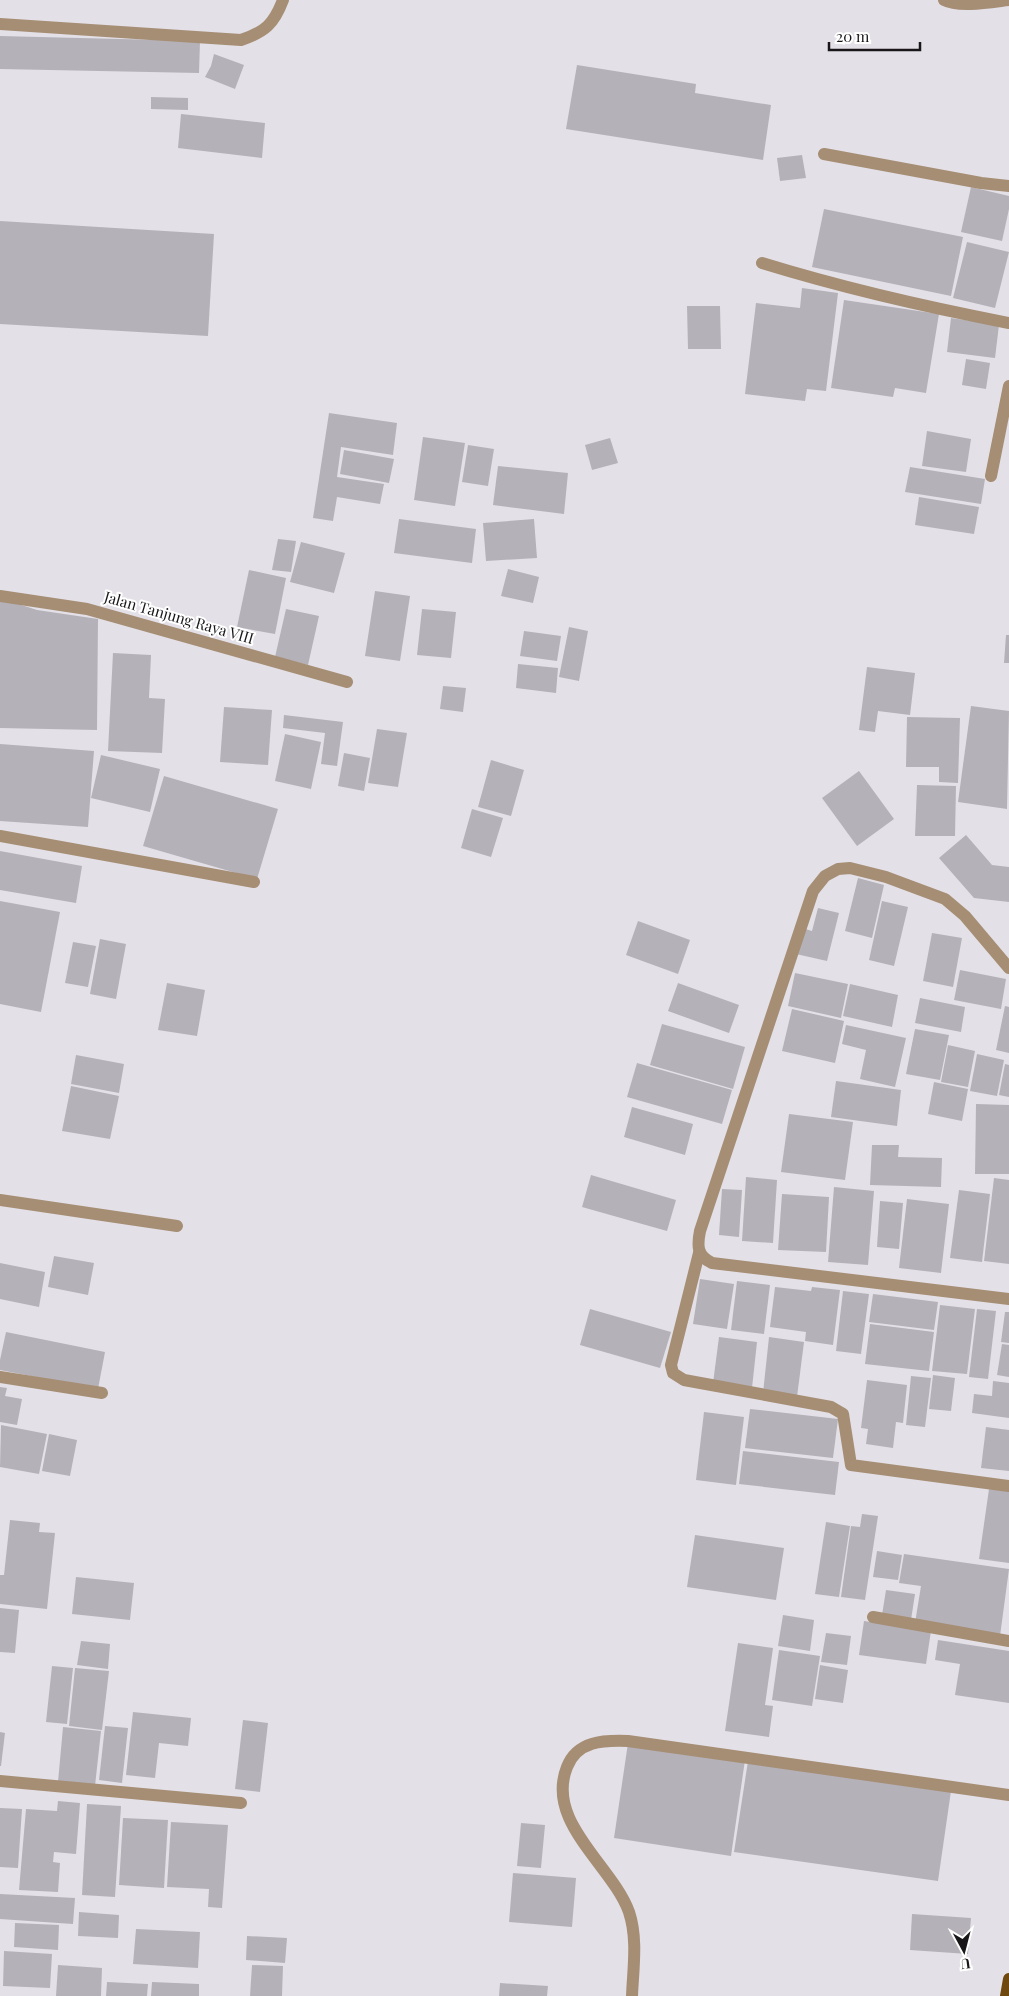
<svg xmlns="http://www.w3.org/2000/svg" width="1009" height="1996" viewBox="0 0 1009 1996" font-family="'Playfair Display',serif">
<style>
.building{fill:#b5b1b8}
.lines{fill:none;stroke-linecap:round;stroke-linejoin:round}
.minor{stroke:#a58e74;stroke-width:12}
.major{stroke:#6f4810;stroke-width:12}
.labels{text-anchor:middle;stroke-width:4;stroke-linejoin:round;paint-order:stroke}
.street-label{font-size:15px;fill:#181619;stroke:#fff}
</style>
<rect width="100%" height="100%" fill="#e4e0e7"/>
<!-- building -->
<g class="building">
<polygon points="0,36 200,41 199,73 0,69"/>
<polygon points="214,54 244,65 235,89 205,77 211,66"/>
<polygon points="577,65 696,84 695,93 771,105 763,160 566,129"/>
<polygon points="151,97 188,98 188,110 151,109"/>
<polygon points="181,114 265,123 262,158 178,148"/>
<polygon points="802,155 806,178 780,181 777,158"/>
<polygon points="971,187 1009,196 1009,209 1002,241 961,232"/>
<polygon points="824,209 963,237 951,296 812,267"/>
<polygon points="0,221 214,234 208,336 0,324"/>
<polygon points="967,242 1009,252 995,308 953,298"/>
<polygon points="802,288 838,293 826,391 807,389 805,401 745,394 756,303 800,308"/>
<polygon points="844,300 939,314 926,393 895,388 893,397 831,388"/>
<polygon points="687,306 720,306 721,349 688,349"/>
<polygon points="951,318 999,325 995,358 947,352"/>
<polygon points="966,359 990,363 986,389 962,385"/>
<polygon points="329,413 397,423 393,455 341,447 337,477 384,484 380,504 337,497 333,521 313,518"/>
<polygon points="927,431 971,439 966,472 922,466"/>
<polygon points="423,437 465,443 455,506 414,500"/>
<polygon points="610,438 618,463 592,470 585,445"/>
<polygon points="468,445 494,449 488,486 462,482"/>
<polygon points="344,450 394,459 389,483 340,474"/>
<polygon points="498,466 568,473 564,514 493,505"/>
<polygon points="910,467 985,479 981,504 905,492"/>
<polygon points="919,497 979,507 974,534 915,525"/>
<polygon points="399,519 476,529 472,563 394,553"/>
<polygon points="534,519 537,558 486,561 483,523"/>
<polygon points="278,539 296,541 291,572 272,570"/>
<polygon points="301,542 345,553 334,593 290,582"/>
<polygon points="508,569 539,577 533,603 501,596"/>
<polygon points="249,570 286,578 275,634 237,627"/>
<polygon points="375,591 410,596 400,661 365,656"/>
<polygon points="0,600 12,602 37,610 98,619 97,730 0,728"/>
<polygon points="286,609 319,616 308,665 275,657"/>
<polygon points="422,609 456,612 451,658 417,655"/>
<polygon points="569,627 588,631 579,681 559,677"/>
<polygon points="524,631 561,636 557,661 520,656"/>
<polygon points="1006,635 1009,635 1009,663 1004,663"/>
<polygon points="113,653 151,655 149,698 165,699 162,753 108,751"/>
<polygon points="518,664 558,668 556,693 516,688"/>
<polygon points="867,667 915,673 910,715 878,711 875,732 859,730"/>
<polygon points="443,686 466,688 463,712 440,709"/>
<polygon points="971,706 1009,711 1007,809 958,802"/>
<polygon points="224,707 272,710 268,765 220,762"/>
<polygon points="284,715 343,722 337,766 321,764 325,733 283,728"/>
<polygon points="907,717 960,718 958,783 939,782 939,767 906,767"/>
<polygon points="377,729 407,733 398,787 368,783"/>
<polygon points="285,734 321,742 311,789 275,781"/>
<polygon points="0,744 94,751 88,827 0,821"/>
<polygon points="344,753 370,758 364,791 338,786"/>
<polygon points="101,755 160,769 150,812 91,798"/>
<polygon points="491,760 524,770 511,816 478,807"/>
<polygon points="859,771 894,819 857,846 822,798"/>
<polygon points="164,776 278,809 257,879 143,846"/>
<polygon points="917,785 956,786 955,836 915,836"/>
<polygon points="472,809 503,818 491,857 461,848"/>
<polygon points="966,835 992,865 1009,867 1009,902 974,898 939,858"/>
<polygon points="0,851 82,866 76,903 0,890"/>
<polygon points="858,878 884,885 872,938 845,931"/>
<polygon points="0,901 60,912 41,1012 0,1004"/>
<polygon points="882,901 908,907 894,966 869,960"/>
<polygon points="818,908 839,913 827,961 796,954 802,928 812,931"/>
<polygon points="638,921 690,940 678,974 626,955"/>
<polygon points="932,933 962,938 953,987 923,981"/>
<polygon points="100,939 126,944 116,999 90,994"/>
<polygon points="73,942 96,946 88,987 65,983"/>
<polygon points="960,970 1006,979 1001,1009 954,1000"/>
<polygon points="795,973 848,984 841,1018 788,1006"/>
<polygon points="167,983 205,990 197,1036 158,1030"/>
<polygon points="678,983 739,1005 729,1033 668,1011"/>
<polygon points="850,984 898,995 892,1027 843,1016"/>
<polygon points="920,998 965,1007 961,1032 915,1023"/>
<polygon points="1005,1006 1009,1007 1009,1053 996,1050"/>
<polygon points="792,1009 844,1021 835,1063 782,1051"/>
<polygon points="662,1024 745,1047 733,1089 650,1065"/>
<polygon points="846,1025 906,1038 895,1087 860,1079 866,1050 842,1044"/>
<polygon points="915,1029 949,1035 940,1080 906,1074"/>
<polygon points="948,1045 975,1051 968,1087 941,1082"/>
<polygon points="977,1054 1004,1060 997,1096 970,1091"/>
<polygon points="76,1055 124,1064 119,1093 71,1084"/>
<polygon points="637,1063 732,1090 722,1124 627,1097"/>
<polygon points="1005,1064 1009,1065 1009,1097 999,1095"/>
<polygon points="836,1081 901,1090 897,1126 831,1117"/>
<polygon points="934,1082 968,1089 962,1121 928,1114"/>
<polygon points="71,1086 119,1096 110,1139 62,1131"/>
<polygon points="976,1104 1009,1105 1009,1174 975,1174"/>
<polygon points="632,1107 693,1124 685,1155 624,1137"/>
<polygon points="789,1114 853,1122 845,1180 781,1172"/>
<polygon points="872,1145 899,1145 898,1157 942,1158 941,1187 870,1185"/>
<polygon points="591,1175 676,1200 667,1231 582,1207"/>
<polygon points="746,1177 777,1180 773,1243 742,1241"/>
<polygon points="994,1178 1009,1180 1009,1264 984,1261"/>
<polygon points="834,1187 874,1191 868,1265 828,1262"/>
<polygon points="722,1189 742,1190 739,1237 719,1235"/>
<polygon points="959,1190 990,1194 982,1262 950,1258"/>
<polygon points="782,1194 829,1197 826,1252 778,1250"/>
<polygon points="907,1199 949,1204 941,1273 899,1268"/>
<polygon points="880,1201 903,1203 899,1249 877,1247"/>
<polygon points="54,1256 94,1263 88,1295 48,1287"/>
<polygon points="0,1263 45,1272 39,1307 0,1299"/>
<polygon points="700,1279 734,1284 727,1329 693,1324"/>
<polygon points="737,1281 770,1285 764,1334 731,1330"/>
<polygon points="775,1287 811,1291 812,1287 840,1290 833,1345 805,1341 806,1332 770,1327"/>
<polygon points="843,1291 869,1294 861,1354 836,1351"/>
<polygon points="873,1294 938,1302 934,1330 869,1322"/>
<polygon points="940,1305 975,1309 967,1374 932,1371"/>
<polygon points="590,1309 671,1332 660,1368 580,1345"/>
<polygon points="977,1309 996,1311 988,1379 969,1377"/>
<polygon points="1005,1312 1009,1312 1009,1343 1001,1342"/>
<polygon points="870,1324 934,1332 929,1371 865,1364"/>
<polygon points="6,1332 105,1352 98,1389 0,1370 0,1360"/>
<polygon points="719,1337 757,1342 752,1388 713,1383"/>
<polygon points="769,1337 804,1342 797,1397 763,1393"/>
<polygon points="1002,1344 1009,1345 1009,1377 997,1375"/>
<polygon points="933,1375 955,1378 951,1411 929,1409"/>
<polygon points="911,1376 931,1378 925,1427 906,1425"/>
<polygon points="867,1380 907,1385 903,1423 896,1422 893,1448 866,1444 868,1429 861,1428"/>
<polygon points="993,1381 1009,1383 1009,1418 972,1413 974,1394 992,1396"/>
<polygon points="0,1387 7,1388 5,1396 22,1399 17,1425 0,1422"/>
<polygon points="750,1409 838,1419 833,1458 745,1448"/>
<polygon points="704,1412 744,1417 736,1485 696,1480"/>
<polygon points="1,1425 47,1434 39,1474 0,1467"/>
<polygon points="986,1427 1009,1430 1009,1471 981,1468"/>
<polygon points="49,1434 77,1440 70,1476 42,1471"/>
<polygon points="743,1451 839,1462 835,1495 739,1484"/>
<polygon points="989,1489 1009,1491 1009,1563 979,1559"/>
<polygon points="862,1514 878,1516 865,1600 841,1597 851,1526 860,1527"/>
<polygon points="10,1520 40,1523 39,1532 55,1533 47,1609 0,1604 0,1575 4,1575"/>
<polygon points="826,1522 850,1526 839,1597 815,1594"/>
<polygon points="695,1535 784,1548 776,1600 687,1587"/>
<polygon points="877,1551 902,1555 898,1580 873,1577"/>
<polygon points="904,1554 1009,1569 1000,1636 915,1623 921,1586 899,1583"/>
<polygon points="76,1577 134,1583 130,1620 72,1614"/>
<polygon points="886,1590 915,1594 911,1620 882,1615"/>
<polygon points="0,1608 19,1610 15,1653 0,1652"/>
<polygon points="783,1615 814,1620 810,1651 778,1646"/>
<polygon points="864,1621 931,1631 926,1664 859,1655"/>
<polygon points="826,1633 851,1636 847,1665 821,1662"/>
<polygon points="938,1640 1009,1651 1009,1703 955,1695 960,1664 935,1660"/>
<polygon points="81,1641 110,1644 108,1669 77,1665"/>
<polygon points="738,1643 773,1648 765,1705 773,1706 769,1737 725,1731"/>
<polygon points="779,1650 820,1656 812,1706 772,1700"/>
<polygon points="820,1665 848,1670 843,1703 815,1699"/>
<polygon points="52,1666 73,1668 67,1724 46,1722"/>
<polygon points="75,1668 109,1671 102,1730 69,1726"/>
<polygon points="133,1712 191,1718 188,1746 159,1743 155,1778 126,1775"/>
<polygon points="243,1720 268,1723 260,1792 235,1789"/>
<polygon points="105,1726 128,1728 122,1783 99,1780"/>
<polygon points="63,1727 101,1731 95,1786 58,1782"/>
<polygon points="0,1732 5,1733 1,1766 0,1766"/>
<polygon points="628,1743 745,1760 731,1856 614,1838"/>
<polygon points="748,1761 951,1791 938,1881 734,1852"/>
<polygon points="58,1801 80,1803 76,1854 54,1852 53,1862 60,1863 58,1892 19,1890 26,1809 57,1811"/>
<polygon points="87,1804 121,1806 115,1897 82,1895"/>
<polygon points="0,1808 22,1809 18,1868 0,1867"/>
<polygon points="123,1818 168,1820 164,1888 119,1885"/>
<polygon points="171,1822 228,1825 222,1908 208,1907 209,1889 167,1887"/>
<polygon points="521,1823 545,1825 541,1868 517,1866"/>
<polygon points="513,1873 576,1878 572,1927 509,1922"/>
<polygon points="0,1894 75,1898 73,1924 0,1919"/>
<polygon points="79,1912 119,1915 118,1938 78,1936"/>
<polygon points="912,1914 971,1918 968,1954 910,1950"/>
<polygon points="15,1923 59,1925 58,1950 14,1947"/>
<polygon points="136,1929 200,1932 198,1968 133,1964"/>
<polygon points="247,1936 287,1938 285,1963 246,1960"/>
<polygon points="4,1951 52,1954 50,1988 3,1986"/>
<polygon points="58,1965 102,1968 101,1996 56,1996"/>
<polygon points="252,1965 283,1966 282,1996 250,1996"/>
<polygon points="107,1982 148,1984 147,1996 106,1996"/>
<polygon points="152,1982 199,1984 199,1996 151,1996"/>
<polygon points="500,1983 548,1986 547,1996 499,1996"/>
</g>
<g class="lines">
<!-- minor -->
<g class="minor">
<path d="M944 0C959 8 992 2 1009 0"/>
<path d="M0 24 241 40C265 32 274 24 283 0"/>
<polyline points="824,154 981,183 1009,186"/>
<path d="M762 263C843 288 926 307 1009 323"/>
<polyline points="991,476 1009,386"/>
<polyline points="0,596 87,609 347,682"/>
<polyline points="0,836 254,882"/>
<path d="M1009 968 965 916 945 899 886 877 850 868 838 869 825 876 813 891 700 1231C697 1246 697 1256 712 1263L1009 1299"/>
<polyline points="0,1200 177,1226"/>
<polyline points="699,1253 671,1365 673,1373 684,1380 831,1407 843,1414 851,1465 1009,1486"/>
<polyline points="0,1377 102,1393"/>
<polyline points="873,1617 1009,1641"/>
<polyline points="0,1781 241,1803"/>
<path d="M632 1996C633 1969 638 1939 629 1912 612 1865 545 1822 567 1767 577 1741 603 1740 628 1741L1009 1795"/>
</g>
<!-- major -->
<polyline class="major" points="1006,1996 1009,1979"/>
</g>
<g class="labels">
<!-- street labels -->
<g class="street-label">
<text transform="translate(179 618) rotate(16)" y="5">Jalan Tanjung Raya VIII</text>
</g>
</g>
<!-- north arrow -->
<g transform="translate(964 1951) rotate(173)" stroke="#ffffff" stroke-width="4" paint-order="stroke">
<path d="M0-4L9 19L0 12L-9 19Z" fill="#181619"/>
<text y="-8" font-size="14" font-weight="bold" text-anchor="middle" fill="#181619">U</text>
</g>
<!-- scale -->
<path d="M829 42v8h91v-8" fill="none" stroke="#181619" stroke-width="2.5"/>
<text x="836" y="42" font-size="15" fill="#181619" stroke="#ffffff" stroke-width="4" paint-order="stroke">20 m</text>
</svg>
